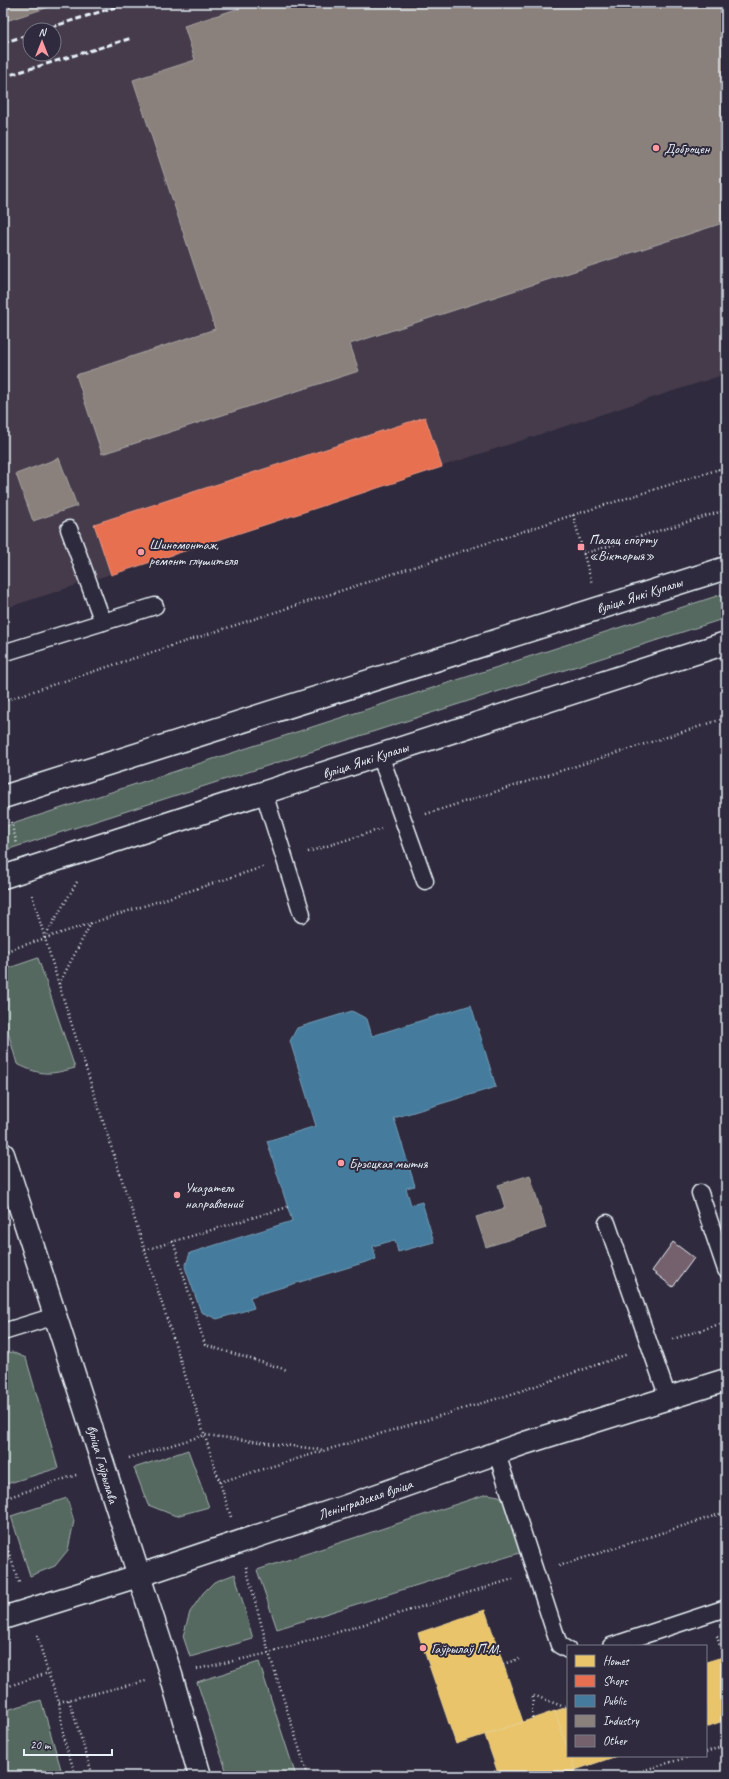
<svg xmlns="http://www.w3.org/2000/svg" width="729" height="1779" viewBox="0 0 729 1779" font-family="Caveat,sans-serif">
<style>
.built{fill:#443a4b;fill-rule:evenodd}
.green{fill:#576961;stroke:#a0adac}
.homes{fill:#e9c46a;stroke:#e9d295}
.shops{fill:#e76f51;stroke:#e79683}
.public{fill:#457b9d;stroke:#769eb8}
.industry{fill:#8a817c;stroke:#a6a3a1}
.building{fill:#75616d;stroke:#e8f1f8}
.lines{fill:none;stroke-linecap:round;stroke-linejoin:round}
.service-casing{stroke:#e8f1f8;stroke-width:19}
.secondary-casing{stroke:#e8f1f8;stroke-width:25}
.primary-casing{stroke:#e8f1f8;stroke-width:25}
.path{stroke:#e8f1f8;stroke-width:2.5;stroke-dasharray:1 3;stroke-linecap:butt}
.service{stroke:#2f2a3d;stroke-width:16}
.secondary{stroke:#2f2a3d;stroke-width:22}
.primary{stroke:#2f2a3d;stroke-width:22}
.rail{stroke:#e8f1f8;stroke-width:3;stroke-dasharray:6 3;stroke-linecap:butt}
.poi-dot{fill:#ff9aa2;stroke:#2f2a3d;stroke-width:1.5}
.labels{text-anchor:middle;stroke-width:4;stroke-linejoin:round;paint-order:stroke}
.poi-label{font-size:14px;fill:#e8f1f8;stroke:#2f2a3d;text-anchor:start}
.street-label{font-size:14px;fill:#e8f1f8;stroke:#2f2a3d}
</style>
<rect width="100%" height="100%" fill="#2f2a3d"/>
<filter id="ink" filterUnits="userSpaceOnUse"><feTurbulence type="fractalNoise" baseFrequency=".025" numOctaves="2"/><feDisplacementMap in="SourceGraphic" scale="8" xChannelSelector="R" yChannelSelector="G"/><feConvolveMatrix kernelMatrix="1 2 1 2 8 2 1 2 1" color-interpolation-filters="sRGB"/></filter>
<g filter="url(#ink)">
<!-- built -->
<path class="built" d="M3 3H726V374L3 609ZM30 30H54V54H30Z"/>
<!-- green -->
<g class="green">
<polygon points="726,593 726,618 3,851 3,827"/>
<path d="M38 958 75 1068C49 1075 42 1076 17 1064L3 1014V970Z"/>
<polygon points="12,1352 26,1358 58,1468 3,1485 3,1354"/>
<polygon points="188,1450 209,1507 176,1516 148,1505 134,1468"/>
<polygon points="487,1494 499,1496 509,1505 526,1551 277,1629 257,1570"/>
<polygon points="67,1498 74,1521 68,1550 55,1566 30,1576 11,1516"/>
<polygon points="235,1574 253,1639 190,1657 183,1636 190,1612 203,1593 214,1582"/>
<polygon points="259,1662 296,1776 228,1776 197,1682"/>
<polygon points="41,1700 63,1776 3,1776 3,1711"/>
</g>
<!-- homes -->
<g class="homes">
<polygon points="485,1610 523,1722 456,1744 418,1633"/>
<polygon points="726,1656 726,1720 706,1727 706,1662"/>
<polygon points="568,1707 568,1751 555,1711"/>
<polygon points="555,1711 568,1751 568,1756 570,1756 577,1776 499,1776 485,1735"/>
<polygon points="570,1756 617,1756 575,1770"/>
</g>
<!-- shops -->
<polygon class="shops" points="425,417 442,467 111,575 94,524"/>
<!-- public -->
<polygon class="public" points="471,1005 496,1087 394,1118 415,1186 406,1188 411,1205 422,1202 434,1242 398,1252 395,1240 373,1246 376,1259 250,1297 254,1308 217,1319 201,1312 185,1267 190,1253 292,1221 267,1141 316,1126 290,1041 297,1028 352,1011 367,1019 372,1036"/>
<!-- industry -->
<g class="industry">
<polygon points="3,3 61,3 3,22"/>
<polygon points="255,3 726,3 726,222 350,344 359,371 102,454 76,375 215,329 133,80 195,60 184,26"/>
<polygon points="59,458 77,506 33,521 16,474"/>
<polygon points="530,1175 546,1228 486,1247 476,1217 505,1208 498,1185"/>
</g>
<!-- building -->
<polygon class="building" points="673,1242 694,1258 673,1287 652,1271"/>
<g class="lines">
<!-- service casing -->
<g class="service-casing">
<g id="service">
<polyline points="69,529 103,622"/>
<polyline points="3,653 155,606"/>
<polyline points="380,755 425,881"/>
<polyline points="264,793 302,914"/>
<polyline points="700,1193 726,1270"/>
<polyline points="607,1223 668,1398"/>
<polyline points="3,1332 55,1316"/>
<polyline points="497,1454 559,1645 568,1650"/>
<polyline points="611,1646 726,1608"/>
</g>
</g>
<!-- secondary casing -->
<g class="secondary-casing">
<g id="secondary">
<polyline points="3,797 726,568"/>
<polyline points="3,877 726,643"/>
<polyline points="3,1618 138,1576 344,1507 525,1443 726,1380"/>
</g>
</g>
<!-- primary casing -->
<g class="primary-casing">
<polyline id="primary" points="3,1154 171,1675 200,1776"/>
</g>
<!-- path -->
<g class="path">
<polyline points="718,469 726,475"/>
<polyline points="573,515 592,584"/>
<polyline points="583,554 726,510"/>
<polyline points="3,701 573,515 726,467"/>
<polyline points="426,814 726,718"/>
<polyline points="11,822 17,844"/>
<polyline points="308,852 381,829"/>
<polyline points="32,895 59,985 231,1517"/>
<polyline points="44,938 77,882"/>
<polyline points="3,952 263,867"/>
<polyline points="59,984 91,923"/>
<polyline points="173,1241 205,1345 287,1370"/>
<polyline points="145,1250 288,1207"/>
<polyline points="673,1339 726,1322"/>
<polyline points="129,1458 205,1435 324,1450"/>
<polyline points="220,1482 509,1395 628,1354"/>
<polyline points="3,1499 79,1474"/>
<polyline points="3,1536 20,1585"/>
<polyline points="3,1558 10,1555"/>
<polyline points="559,1566 726,1512"/>
<polyline points="246,1567 269,1653 308,1776"/>
<polyline points="37,1635 48,1673 59,1702 64,1740 76,1776"/>
<polyline points="717,1636 723,1657"/>
<polyline points="503,1664 519,1659"/>
<polyline points="197,1669 269,1653 513,1579"/>
<polyline points="3,1688 48,1673"/>
<polyline points="69,1700 93,1776"/>
<polyline points="59,1702 146,1681"/>
<polyline points="532,1718 533,1695 567,1708"/>
<polyline points="706,1752 726,1745"/>
<polyline points="624,1776 692,1756"/>
</g>
<!-- service -->
<use href="#service" class="service"/>
<!-- secondary -->
<use href="#secondary" class="secondary"/>
<!-- primary -->
<use href="#primary" class="primary"/>
<!-- rail -->
<g class="rail">
<polyline points="42,30 125,4"/>
<polyline points="3,43 30,34"/>
<polyline points="3,77 132,38"/>
</g>
</g>
</g>
<!-- markers -->
<g class="poi-dot">
<circle cx="656" cy="148" r="4"/>
<rect x="577" y="543" width="8" height="8" rx="2"/>
<circle cx="141" cy="552" r="4"/>
<circle cx="341" cy="1163" r="4"/>
<circle cx="177" cy="1195" r="4"/>
<circle cx="423" cy="1648" r="4"/>
</g>
<g class="labels">
<!-- poi labels -->
<g class="poi-label">
<text x="664" y="153">Доброцен</text>
<text x="589" y="544">Палац спорту<tspan x="589" dy="16">«Вікторыя»</tspan></text>
<text x="149" y="549">Шиномонтаж,<tspan x="149" dy="16">ремонт глушителя</tspan></text>
<text x="349" y="1168">Брэсцкая мытня</text>
<text x="185" y="1192">Указатель<tspan x="185" dy="16">направлений</tspan></text>
<text x="431" y="1653">Гаўрылаў П.М.</text>
</g>
<!-- street labels -->
<g class="street-label">
<text transform="translate(639 595) rotate(-18)" y="5">вуліца Янкі Купалы</text>
<text transform="translate(365 760) rotate(-18)" y="5">вуліца Янкі Купалы</text>
<text transform="translate(103 1464) rotate(74)" y="5">вуліца Гаўрылава</text>
<text transform="translate(365 1499) rotate(-19)" y="5">Ленінградская вуліца</text>
</g>
</g>
<!-- margin -->
<rect width="729" height="1779" fill="none" stroke="#2f2a3d" stroke-width="16"/>
<rect x="8" y="8" width="713" height="1763" fill="none" stroke="#e8f1f8" stroke-width="1.5" filter="url(#ink)"/>
<!-- legend -->
<rect x="567" y="1645" width="140" height="112" fill="#2f2a3d" stroke="#797a88"/>
<rect x="575" y="1655" width="20" height="12" fill="#e9c46a" stroke="#797a88"/>
<text x="603" y="1665" font-size="12" fill="#e8f1f8">Homes</text>
<rect x="575" y="1675" width="20" height="12" fill="#e76f51" stroke="#797a88"/>
<text x="603" y="1685" font-size="12" fill="#e8f1f8">Shops</text>
<rect x="575" y="1695" width="20" height="12" fill="#457b9d" stroke="#797a88"/>
<text x="603" y="1705" font-size="12" fill="#e8f1f8">Public</text>
<rect x="575" y="1715" width="20" height="12" fill="#8a817c" stroke="#797a88"/>
<text x="603" y="1725" font-size="12" fill="#e8f1f8">Industry</text>
<rect x="575" y="1735" width="20" height="12" fill="#75616d" stroke="#797a88"/>
<text x="603" y="1745" font-size="12" fill="#e8f1f8">Other</text>
<!-- north arrow -->
<g transform="translate(42 42)"><circle r="19" fill="#2f2a3d" stroke="#797a88"/>
<path d="M0-3L7 15L0 10L-7 15Z" fill="#ff9aa2"/>
<text y="-6" font-size="11" font-weight="bold" text-anchor="middle" fill="#e8f1f8">N</text>
</g>
<!-- scale -->
<path d="M24 1749v6h88v-6" fill="none" stroke="#e8f1f8" stroke-width="2"/>
<text x="30" y="1749" font-size="12" fill="#e8f1f8" stroke="#2f2a3d" stroke-width="3" paint-order="stroke">20 m</text>
</svg>
